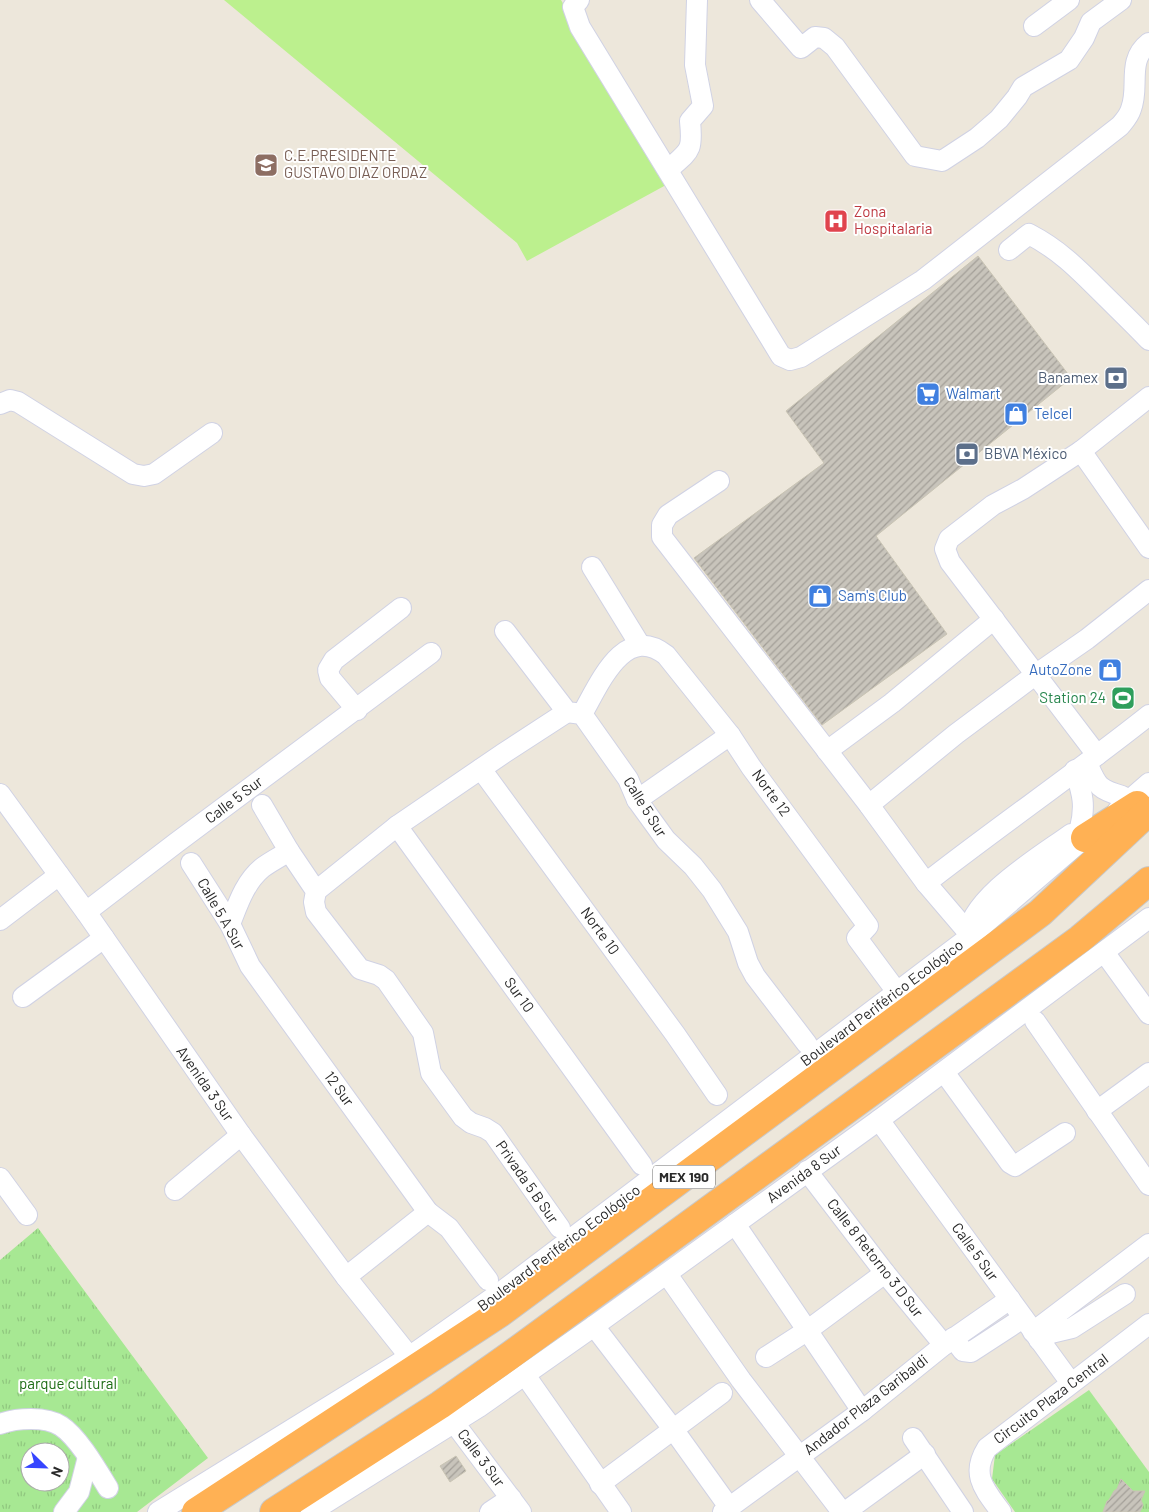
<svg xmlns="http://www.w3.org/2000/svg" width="1149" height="1512" viewBox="0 0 1149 1512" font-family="Barlow,sans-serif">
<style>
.park{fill:url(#park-tufts);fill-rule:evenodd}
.pitch{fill:#bcf08e}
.building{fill:url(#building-hatch);stroke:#c9c4b4}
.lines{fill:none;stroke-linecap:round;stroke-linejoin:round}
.minor-casing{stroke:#d0d2e4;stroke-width:22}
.highway-casing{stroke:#c8c8c8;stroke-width:30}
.minor{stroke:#fff;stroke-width:20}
.highway{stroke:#ffb154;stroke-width:28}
.labels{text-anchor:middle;stroke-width:4;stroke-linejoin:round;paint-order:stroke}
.shield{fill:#fff;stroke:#6a6a6a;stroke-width:1}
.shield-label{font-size:14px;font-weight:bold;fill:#2a2a2a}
.education-label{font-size:15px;fill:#785e54;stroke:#fff;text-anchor:start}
.health-label{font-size:15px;fill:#be3a42;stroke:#fff;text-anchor:start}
.service-label{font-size:15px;fill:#4e5e75;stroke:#fff;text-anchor:end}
.shop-label{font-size:15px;fill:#366cbe;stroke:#fff;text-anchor:start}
.leisure-label{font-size:15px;fill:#27864d;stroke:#fff;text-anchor:end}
.street-label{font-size:15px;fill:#2a2a2a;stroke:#fff}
.park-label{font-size:15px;fill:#1d6c15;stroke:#fff}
</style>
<defs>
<pattern id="park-tufts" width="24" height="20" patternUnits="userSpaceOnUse" patternTransform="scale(1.25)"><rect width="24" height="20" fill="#a7e893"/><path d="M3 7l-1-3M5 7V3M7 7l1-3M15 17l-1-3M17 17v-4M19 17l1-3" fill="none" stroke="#90c77f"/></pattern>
<pattern id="building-hatch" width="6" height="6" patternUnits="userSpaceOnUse" patternTransform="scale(1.25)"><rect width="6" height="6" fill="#c8c4bb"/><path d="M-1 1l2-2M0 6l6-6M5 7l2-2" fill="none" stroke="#a39f98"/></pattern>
</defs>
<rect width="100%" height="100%" fill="#ede7db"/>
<!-- park -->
<g class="park">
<path d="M38 1228 208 1458 137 1512H0V1260ZM30 1452H60V1482H30Z"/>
<polygon points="1089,1390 1149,1472 1149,1512 1015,1512 992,1479 995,1455"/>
</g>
<!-- pitch -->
<polygon class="pitch" points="224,0 561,0 666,185 527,261 517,243"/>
<!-- building -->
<g class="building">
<polygon points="978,256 1071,378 876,536 947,634 822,725 694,558 824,463 786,411"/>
<polygon points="456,1456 466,1471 450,1482 440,1466"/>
<polygon points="1121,1479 1133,1491 1145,1491 1141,1500 1143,1505 1140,1512 1103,1512 1107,1501 1109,1500 1114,1491 1117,1489"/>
</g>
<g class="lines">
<!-- minor casing -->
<g class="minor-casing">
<g id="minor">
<path d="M579 0 573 7 580 27 781 356 790 360 801 357 923 280 1120 126C1125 120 1129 116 1131 109 1140 86 1126 61 1149 43"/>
<polyline points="760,0 801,48 815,37 824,38 835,47 915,156 942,161 977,138 999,119 1017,97 1023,87 1069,60 1084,38 1091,22 1121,0"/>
<polyline points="1034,26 1069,0"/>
<path d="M668 170C690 150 693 152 690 121L703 106 695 65 697 0"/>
<path d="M1009 250 1029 234C1058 249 1077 268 1099 290 1116 307 1133 323 1149 340"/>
<polyline points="0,404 10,400 18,402 133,474 144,476 154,474 212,433"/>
<polyline points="1081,451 1149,548"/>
<polyline points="719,481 668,515 662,525 662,537 869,805 926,883 967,931"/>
<polyline points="592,567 640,645"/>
<polyline points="505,631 567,712 582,714 628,779 637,800 666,840 693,866 712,890 738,932 748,963 755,976 807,1044"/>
<polyline points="357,710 330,678 328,670 334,660 401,608"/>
<path d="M582 714C599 685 624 622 666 655L730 735 751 767 868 926 857 938 897 992"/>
<polyline points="827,751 892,703 994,619"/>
<polyline points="1097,755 950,562 945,549 949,539 993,505 1023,489 1081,451 1149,397"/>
<path d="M1087 763C1097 785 1097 789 1122 796"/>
<polyline points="481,769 675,1034 717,1095"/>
<path d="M1075 770C1082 793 1086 804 1080 828"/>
<polyline points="0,794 86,912 241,1135 346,1277 417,1366"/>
<polyline points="637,800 730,735"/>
<polyline points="262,805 289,851 316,891 314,902 316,912 360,969 379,975 386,980 423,1033 431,1073 463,1117 471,1123 485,1128 493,1133 560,1228"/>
<polyline points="869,805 956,734 1035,675 1087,639 1149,590"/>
<polyline points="1118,810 1149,783"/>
<polyline points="397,826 642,1165"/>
<polyline points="191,863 230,924 250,966 428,1212 449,1228 488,1280"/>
<path d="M926 883C999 826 1076 773 1149 715"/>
<polyline points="316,891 397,826 504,753 567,712"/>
<polyline points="86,912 176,843 431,653"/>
<polyline points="0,920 59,875"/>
<path d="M230 924C238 904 245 882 262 868 270 862 280 857 289 851"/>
<path d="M967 938C969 898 1041 856 1071 834"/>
<polyline points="1104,952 1149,1014"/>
<polyline points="23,997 104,938"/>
<polyline points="1035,1021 1149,1185"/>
<polyline points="944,1072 1010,1163 1015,1166 1065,1133"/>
<polyline points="1097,1111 1149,1073"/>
<polyline points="879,1120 1071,1383"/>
<polyline points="807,1171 885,1273 944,1345"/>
<polyline points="0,1178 27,1215"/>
<polyline points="175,1190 241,1135"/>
<polyline points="735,1224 862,1411"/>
<polyline points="346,1277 428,1212"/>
<polyline points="671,1280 741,1380 842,1512"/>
<polyline points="594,1326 673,1429 729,1507"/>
<polyline points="1033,1332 1149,1244"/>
<polyline points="953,1338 963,1351 971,1352 1023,1318"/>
<polyline points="1039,1340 1051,1333 1072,1328 1125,1294"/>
<polyline points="766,1357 808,1330 885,1273"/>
<polyline points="525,1375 621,1512"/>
<polyline points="446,1412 521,1512"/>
<path d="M0 1424C16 1418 46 1416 61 1426 78 1437 97 1470 108 1488"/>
<polyline points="913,1438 963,1512"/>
<polyline points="600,1484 722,1393"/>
<polyline points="64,1512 79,1492 88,1457"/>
<polyline points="158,1512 409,1357 501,1292 967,939 1094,830"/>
<polyline points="311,1512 479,1407 594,1326 879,1120 1149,918"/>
<polyline points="490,1512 511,1498"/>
<polyline points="723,1512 862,1411 944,1345 1010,1299"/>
<polyline points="845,1512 925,1454"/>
<path d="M1001 1512C985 1490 970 1475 987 1448L1149 1324"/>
</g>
</g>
<!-- highway casing -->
<g class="highway-casing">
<g id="highway">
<polyline points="1085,838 1137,805"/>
<polyline points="196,1512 500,1313 1040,913 1149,811"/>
<polyline points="274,1512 440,1405 508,1357 1080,939 1149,881"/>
</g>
</g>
<!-- minor -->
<use href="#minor" class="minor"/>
<!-- highway -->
<use href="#highway" class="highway"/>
</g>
<!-- icons -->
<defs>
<g id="school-square" transform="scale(1.25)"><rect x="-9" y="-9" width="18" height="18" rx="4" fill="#8d6e63" stroke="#fff"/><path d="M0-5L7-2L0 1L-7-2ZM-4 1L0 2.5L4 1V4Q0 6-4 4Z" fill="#fff"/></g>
<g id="hospital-square" transform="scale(1.25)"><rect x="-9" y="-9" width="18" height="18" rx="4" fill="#e0444e" stroke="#fff"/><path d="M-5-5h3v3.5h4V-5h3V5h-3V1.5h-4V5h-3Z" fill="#fff"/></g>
<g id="bank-square" transform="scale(1.25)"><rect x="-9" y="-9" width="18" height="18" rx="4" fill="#5c6f8a" stroke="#fff"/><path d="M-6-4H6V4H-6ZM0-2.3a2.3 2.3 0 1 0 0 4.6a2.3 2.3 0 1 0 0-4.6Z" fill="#fff"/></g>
<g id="supermarket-square" transform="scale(1.25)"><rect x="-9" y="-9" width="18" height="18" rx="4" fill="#3f7fe0" stroke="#fff"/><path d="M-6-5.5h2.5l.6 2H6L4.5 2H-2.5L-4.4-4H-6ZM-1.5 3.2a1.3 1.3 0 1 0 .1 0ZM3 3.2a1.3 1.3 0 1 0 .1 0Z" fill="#fff"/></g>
<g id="shop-square" transform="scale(1.25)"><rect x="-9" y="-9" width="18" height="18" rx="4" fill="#3f7fe0" stroke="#fff"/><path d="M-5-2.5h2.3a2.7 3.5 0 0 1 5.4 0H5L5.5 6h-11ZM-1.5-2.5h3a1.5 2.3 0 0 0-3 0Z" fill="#fff"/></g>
<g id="stadium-square" transform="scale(1.25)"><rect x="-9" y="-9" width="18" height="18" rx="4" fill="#2e9e5b" stroke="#fff"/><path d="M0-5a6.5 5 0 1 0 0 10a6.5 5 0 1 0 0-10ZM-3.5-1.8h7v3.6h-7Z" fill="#fff"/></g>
</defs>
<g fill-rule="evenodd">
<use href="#school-square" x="266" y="165"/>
<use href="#hospital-square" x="836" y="221"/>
<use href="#bank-square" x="1116" y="378"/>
<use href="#supermarket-square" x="928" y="394"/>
<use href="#shop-square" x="1016" y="414"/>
<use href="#bank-square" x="967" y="454"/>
<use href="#shop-square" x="820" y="596"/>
<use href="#shop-square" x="1110" y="670"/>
<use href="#stadium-square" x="1123" y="698"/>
</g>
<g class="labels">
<!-- shield labels -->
<rect class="shield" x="653" y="1165.5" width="62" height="23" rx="4"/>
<g class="shield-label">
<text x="684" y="1182">MEX 190</text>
</g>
<!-- education labels -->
<g class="education-label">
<text x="284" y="161">C.E.PRESIDENTE<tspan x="284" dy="17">GUSTAVO DIAZ ORDAZ</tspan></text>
</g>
<!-- health labels -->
<g class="health-label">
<text x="854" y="217">Zona<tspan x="854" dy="17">Hospitalaria</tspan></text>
</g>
<!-- service labels -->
<g class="service-label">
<text x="1098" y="383">Banamex</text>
<text x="984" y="459" text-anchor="start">BBVA México</text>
</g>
<!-- shop labels -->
<g class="shop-label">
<text x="946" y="399">Walmart</text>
<text x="1034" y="419">Telcel</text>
<text x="838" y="601">Sam's Club</text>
<text x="1092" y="675" text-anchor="end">AutoZone</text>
</g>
<!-- leisure labels -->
<g class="leisure-label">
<text x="1106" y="703">Station 24</text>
</g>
<!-- street labels -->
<g class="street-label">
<text transform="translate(771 793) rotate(54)" y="5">Norte 12</text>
<text transform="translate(234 800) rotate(-37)" y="5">Calle 5 Sur</text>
<text transform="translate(645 807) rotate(58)" y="5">Calle 5 Sur</text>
<text transform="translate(221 914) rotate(60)" y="5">Calle 5 A Sur</text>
<text transform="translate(600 931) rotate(54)" y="5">Norte 10</text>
<text transform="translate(519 995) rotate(54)" y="5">Sur 10</text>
<text transform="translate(882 1003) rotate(-37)" y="5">Boulevard Periférico Ecológico</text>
<text transform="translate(205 1084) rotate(55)" y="5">Avenida 3 Sur</text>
<text transform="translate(339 1089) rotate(54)" y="5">12 Sur</text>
<text transform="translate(804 1174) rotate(-36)" y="5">Avenida 8 Sur</text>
<text transform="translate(527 1182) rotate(55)" y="5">Privada 5 B Sur</text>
<text transform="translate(559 1248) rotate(-37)" y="5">Boulevard Periférico Ecológico</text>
<text transform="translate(975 1252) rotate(54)" y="5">Calle 5 Sur</text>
<text transform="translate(875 1258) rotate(52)" y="5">Calle 8 Retorno 3 D Sur</text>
<text transform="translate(1051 1399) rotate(-37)" y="5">Circuito Plaza Central</text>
<text transform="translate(866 1405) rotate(-38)" y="5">Andador Plaza Garibaldi</text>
<text transform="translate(481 1458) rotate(53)" y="5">Calle 3 Sur</text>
</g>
<!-- park labels -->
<g class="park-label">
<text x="68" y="1389">parque cultural</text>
</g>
</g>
<!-- north arrow -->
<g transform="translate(45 1467) rotate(113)"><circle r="24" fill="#ffffff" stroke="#aaaaaa"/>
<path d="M0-4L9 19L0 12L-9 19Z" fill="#3645ff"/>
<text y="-8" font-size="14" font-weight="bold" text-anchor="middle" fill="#2a2a2a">N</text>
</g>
</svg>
